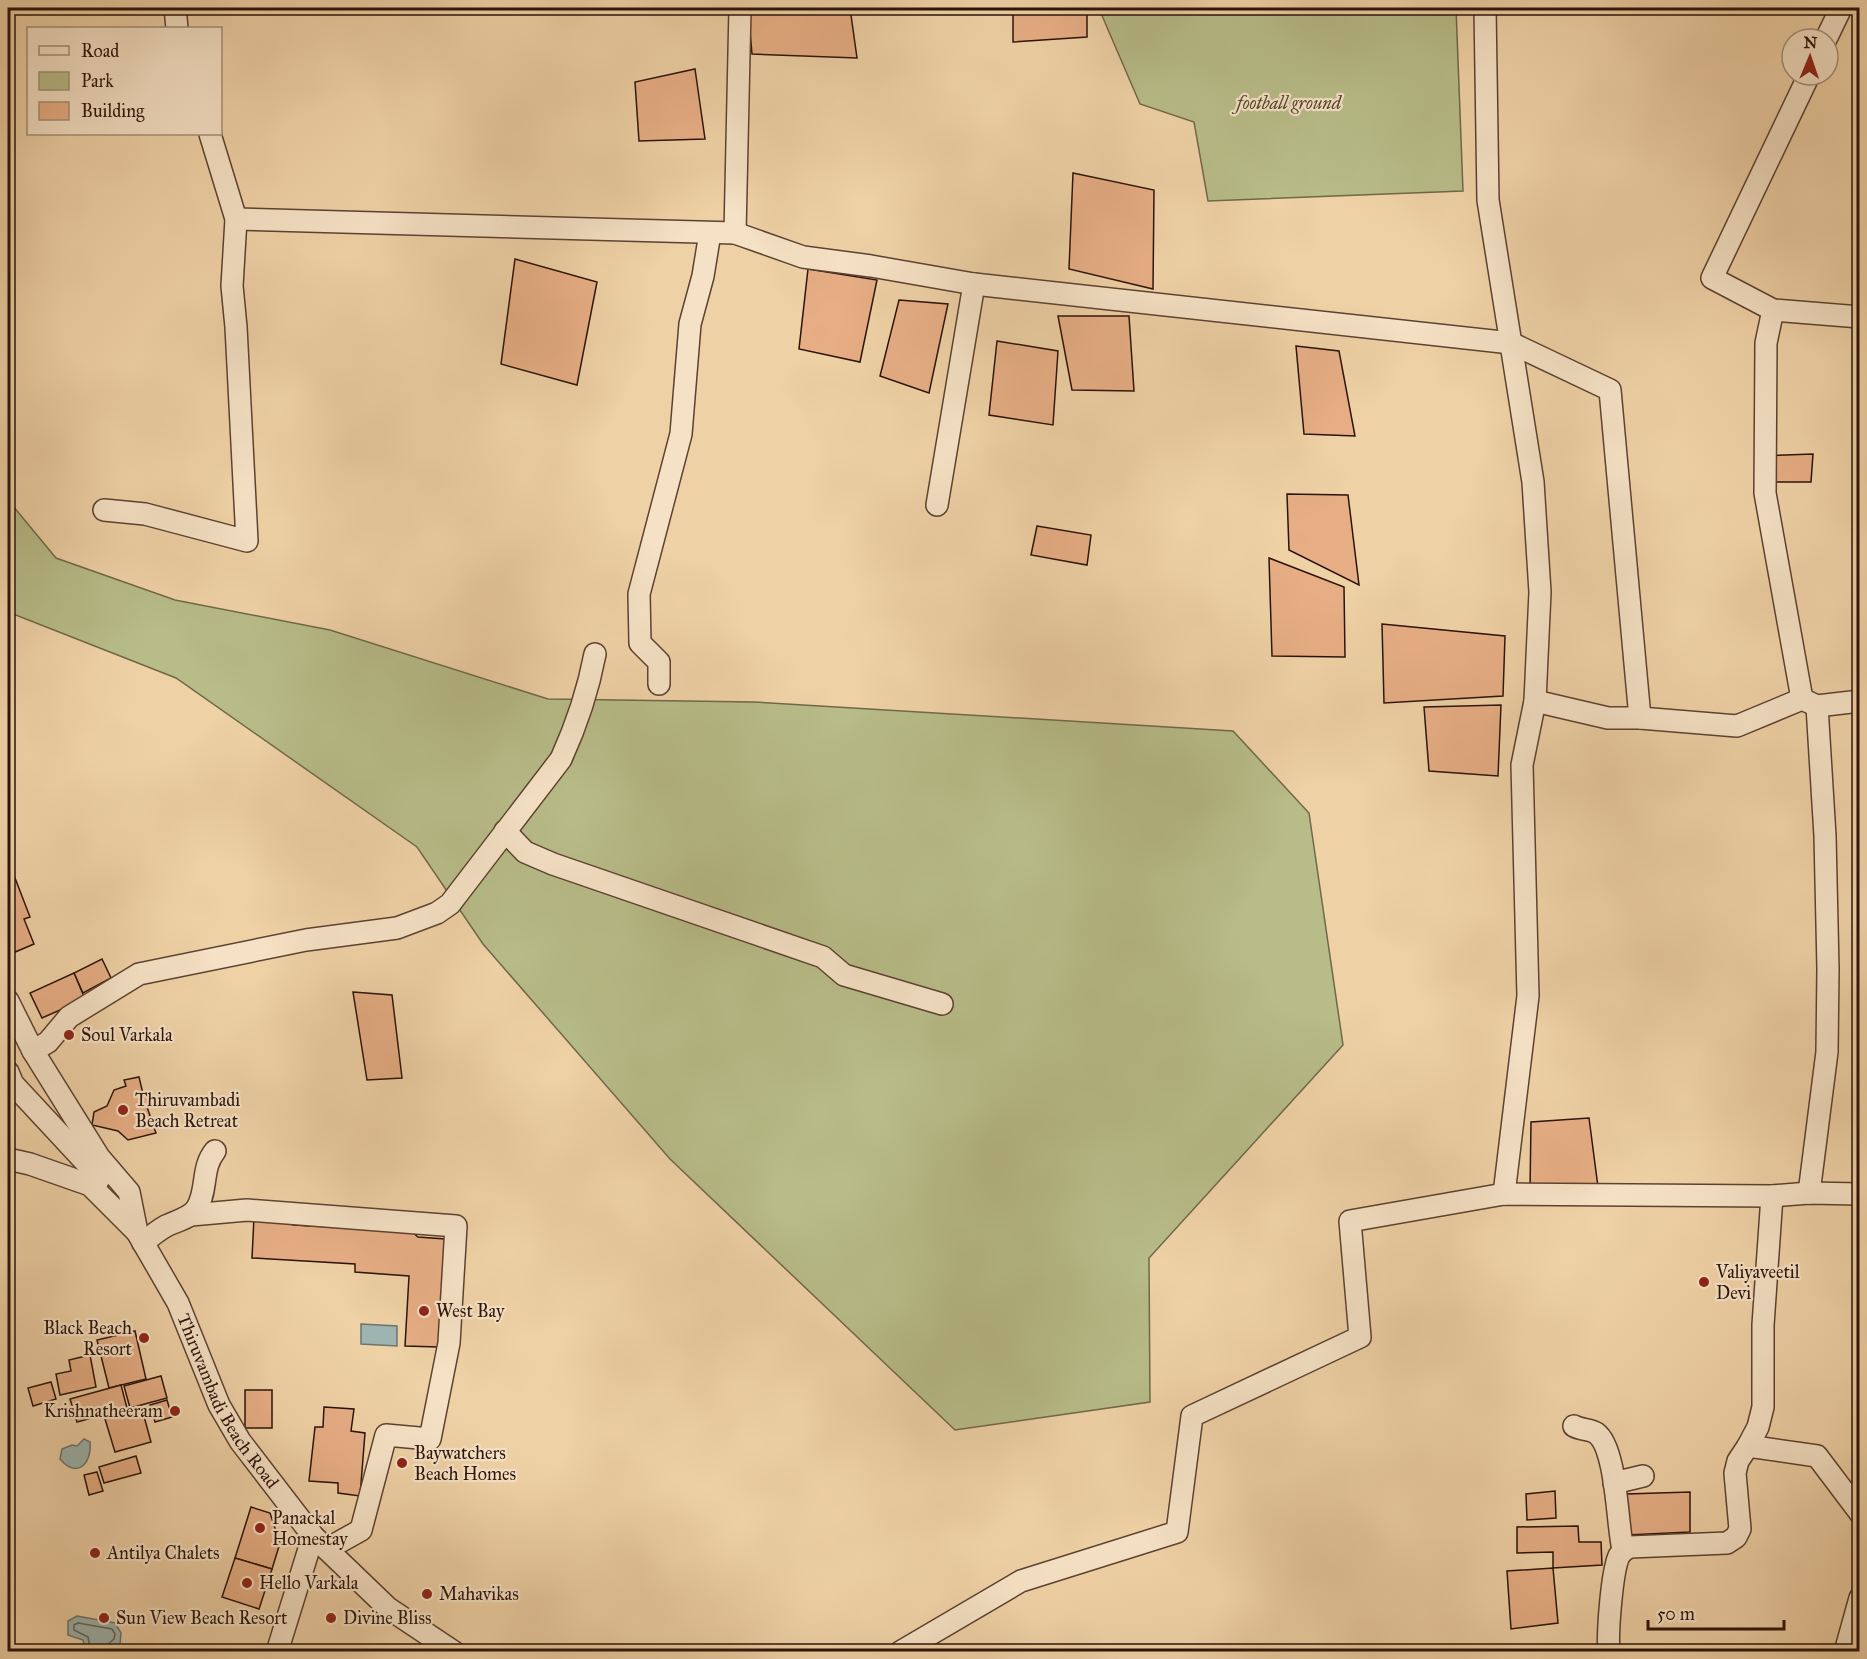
<svg xmlns="http://www.w3.org/2000/svg" width="1867" height="1659" viewBox="0 0 1867 1659" font-family="'IM FELL Great Primer',serif">
<style>
.green{fill:#b7bc88;stroke:#716849;stroke-width:1.5}
.water{fill:#9db5b1;stroke:#6f746e;stroke-width:1.5}
.lines{fill:none;stroke-linecap:round;stroke-linejoin:round}
.shore{stroke:#64645e;stroke-width:1.5}
.building{fill:#e7ae85;stroke:#2b130a;stroke-width:1.5}
.minor-casing{stroke:#5c4231;stroke-width:24}
.minor{stroke:#f5e1c5;stroke-width:21}
.poi-dot{fill:#8f2418;stroke:#f5e1c5;stroke-width:2}
.labels{text-anchor:middle;stroke-width:4.5;stroke-linejoin:round;paint-order:stroke}
.park-label{font-size:18px;font-style:italic;fill:#554630;stroke:#f5e1c5}
.poi-label{font-size:18px;fill:#2b130a;stroke:#f5e1c5;text-anchor:start}
.street-label{font-size:18px;fill:#2b130a;stroke:#f5e1c5}
</style>
<rect width="100%" height="100%" fill="#efd1a6"/>
<filter id="stains"><feTurbulence type="fractalNoise" baseFrequency=".00333" numOctaves="4"/><feColorMatrix values="0 0 0 0 .2 0 0 0 0 .09 0 0 0 0 .02 0 0 0 .5 -.17"/></filter>
<radialGradient id="worn" r=".72"><stop offset=".6" stop-color="#630" stop-opacity="0"/><stop offset="1" stop-color="#630" stop-opacity=".3"/></radialGradient>
<!-- green -->
<g class="green">
<polygon points="1103,8 1456,8 1463,191 1208,201 1194,122 1140,104 1100,11"/>
<polygon points="8,500 56,558 175,600 330,630 548,699 754,702 1233,731 1309,813 1343,1045 1149,1258 1150,1402 955,1430 670,1159 483,944 417,847 176,678 8,612"/>
</g>
<!-- water -->
<g class="water">
<polygon points="361,1324 397,1326 397,1346 361,1344"/>
<path d="M84 1439 90 1442C92 1464 77 1479 60 1459L62 1449 72 1445 77 1446Z"/>
<polygon points="77,1616 115,1623 121,1633 120,1644 109,1650 85,1649 83,1640 68,1635 68,1621"/>
</g>
<g class="lines">
<!-- shore -->
<polyline class="shore" points="91,1652 88,1637 74,1630 74,1625 78,1623 112,1629 115,1634 114,1639 106,1646 105,1652"/>
</g>
<!-- building -->
<g class="building">
<polygon points="748,8 850,8 857,58 752,54"/>
<polygon points="1013,8 1087,8 1087,37 1013,42"/>
<polygon points="695,69 705,139 639,141 635,82"/>
<polygon points="1073,173 1154,190 1153,289 1069,269"/>
<polygon points="515,259 597,282 577,385 501,364"/>
<polygon points="808,269 877,280 860,362 799,349"/>
<polygon points="899,300 948,304 929,393 880,376"/>
<polygon points="1058,316 1129,316 1134,391 1072,390"/>
<polygon points="997,341 1058,351 1053,425 989,415"/>
<polygon points="1296,346 1339,351 1355,436 1304,434"/>
<polygon points="1813,454 1811,482 1763,482 1760,456"/>
<polygon points="1287,494 1348,495 1359,585 1289,550"/>
<polygon points="1037,526 1091,535 1087,565 1031,555"/>
<polygon points="1269,558 1344,587 1345,657 1272,656"/>
<polygon points="1860,578 1860,643 1853,580"/>
<polygon points="1382,624 1505,636 1503,696 1384,703"/>
<polygon points="1501,705 1498,776 1429,771 1424,707"/>
<polygon points="15,878 30,917 24,919 34,944 8,955 8,881"/>
<polygon points="102,959 111,978 83,993 74,973"/>
<polygon points="74,973 85,999 42,1018 30,993"/>
<polygon points="353,992 392,995 402,1078 367,1080"/>
<polygon points="139,1077 143,1094 147,1094 151,1105 147,1107 156,1133 128,1140 118,1131 92,1125 94,1112 107,1106 114,1090 126,1086 124,1080"/>
<polygon points="1589,1118 1598,1187 1530,1191 1531,1122"/>
<polygon points="254,1217 292,1218 293,1225 411,1231 418,1237 445,1239 439,1347 405,1346 409,1276 355,1272 355,1264 252,1258"/>
<polygon points="135,1331 146,1379 109,1388 97,1340"/>
<polygon points="90,1355 96,1387 60,1395 56,1374 71,1371 69,1360"/>
<polygon points="161,1376 167,1398 130,1408 124,1386"/>
<polygon points="51,1382 56,1399 33,1406 28,1388"/>
<polygon points="121,1385 127,1408 77,1422 70,1399"/>
<rect x="245" y="1390" width="27" height="38"/>
<polygon points="167,1400 172,1417 155,1422 150,1405"/>
<polygon points="324,1407 354,1409 351,1431 365,1433 360,1496 338,1493 338,1483 309,1481 315,1427 323,1427"/>
<polygon points="142,1409 151,1442 115,1452 105,1419"/>
<polygon points="136,1456 141,1473 104,1483 99,1467"/>
<polygon points="97,1472 103,1491 89,1495 84,1475"/>
<polygon points="1555,1491 1556,1518 1527,1520 1526,1494"/>
<polygon points="1690,1492 1690,1532 1627,1535 1626,1494"/>
<polygon points="251,1507 270,1513 280,1543 272,1569 235,1558"/>
<polygon points="1578,1526 1579,1542 1601,1542 1602,1565 1553,1568 1553,1552 1517,1553 1517,1527"/>
<polygon points="235,1558 272,1569 259,1609 222,1597"/>
<polygon points="1553,1568 1558,1623 1511,1629 1507,1571"/>
</g>
<g class="lines">
<!-- minor casing -->
<g class="minor-casing">
<g id="minor">
<polyline points="175,8 177,28"/>
<polyline points="1485,8 1488,200 1533,482 1540,592 1535,701 1522,765 1528,996 1504,1194"/>
<polyline points="1826,39 1841,8"/>
<polyline points="1809,75 1712,278 1773,310 1860,317"/>
<polyline points="236,219 735,233 803,257 871,266 974,284 1511,343 1610,390 1640,718"/>
<polyline points="735,233 740,8"/>
<polyline points="1773,310 1766,343 1765,493 1802,699"/>
<polyline points="937,505 974,284"/>
<polyline points="104,510 145,514 247,541 236,327 232,286 236,219 210,134"/>
<polyline points="659,684 659,662 640,643 639,594 681,434 690,324 703,276 710,233"/>
<polyline points="1535,701 1608,718 1640,718 1737,726 1802,699 1817,706 1860,701"/>
<polyline points="505,831 525,852 553,864 823,957 844,975 942,1004"/>
<polyline points="8,1001 33,1051 99,1157 129,1192 137,1232"/>
<path d="M33 1051 48 1042 69 1017 139 974 306 940 397 928 437 913 450 904 561 759C577 724 588 691 595 654"/>
<polyline points="8,1072 13,1084 92,1169 98,1181"/>
<path id="s1" d="M8 1159 30 1164 90 1185 137 1232 178 1303 219 1405 240 1441 313 1536 388 1608 454 1652"/>
<polyline points="1809,1193 1827,1052 1828,969 1825,836 1817,706"/>
<polyline points="191,1215 247,1210 456,1226 449,1343 430,1439 386,1435 361,1530 327,1549"/>
<path d="M143 1243C150 1237 157 1231 166 1226 176 1221 191 1218 197 1208 208 1189 201 1168 215 1151"/>
<path d="M1574 1426C1581 1430 1590 1429 1596 1433 1617 1448 1617 1525 1623 1550"/>
<polyline points="1748,1446 1817,1456 1860,1513"/>
<polyline points="1614,1483 1643,1476"/>
<polyline points="277,1652 313,1536"/>
<polyline points="900,1652 1021,1581 1177,1532 1192,1416 1360,1337 1350,1221 1504,1194 1772,1196 1809,1193 1860,1194"/>
<path d="M1609 1652C1607 1634 1612 1571 1619 1556 1622 1551 1625 1549 1630 1547L1727 1543 1736 1537 1740 1529 1735 1473 1738 1461 1748 1446 1758 1427 1763 1407V1325L1772 1196"/>
<polyline points="1845,1652 1860,1598"/>
</g>
</g>
<!-- minor -->
<use href="#minor" class="minor"/>
</g>
<!-- markers -->
<g class="poi-dot">
<circle cx="69" cy="1035" r="6"/>
<circle cx="123" cy="1110" r="6"/>
<circle cx="1704" cy="1282" r="6"/>
<circle cx="424" cy="1311" r="6"/>
<circle cx="144" cy="1338" r="6"/>
<circle cx="175" cy="1411" r="6"/>
<circle cx="402" cy="1463" r="6"/>
<circle cx="260" cy="1528" r="6"/>
<circle cx="95" cy="1553" r="6"/>
<circle cx="247" cy="1583" r="6"/>
<circle cx="427" cy="1594" r="6"/>
<circle cx="104" cy="1618" r="6"/>
<circle cx="331" cy="1618" r="6"/>
</g>
<g class="labels">
<!-- park labels -->
<g class="park-label">
<text x="1289" y="109">football ground</text>
</g>
<!-- poi labels -->
<g class="poi-label">
<text x="81" y="1041">Soul Varkala</text>
<text x="135" y="1106">Thiruvambadi<tspan x="135" dy="21">Beach Retreat</tspan></text>
<text x="1716" y="1278">Valiyaveetil<tspan x="1716" dy="21">Devi</tspan></text>
<text x="436" y="1317">West Bay</text>
<text x="132" y="1334" text-anchor="end">Black Beach<tspan x="132" dy="21">Resort</tspan></text>
<text x="163" y="1417" text-anchor="end">Krishnatheeram</text>
<text x="414" y="1459">Baywatchers<tspan x="414" dy="21">Beach Homes</tspan></text>
<text x="272" y="1524">Panackal<tspan x="272" dy="21">Homestay</tspan></text>
<text x="107" y="1559">Antilya Chalets</text>
<text x="259" y="1589">Hello Varkala</text>
<text x="439" y="1600">Mahavikas</text>
<text x="116" y="1624">Sun View Beach Resort</text>
<text x="343" y="1624">Divine Bliss</text>
</g>
<!-- street labels -->
<g class="street-label">
<text dy="6" stroke="none"><textPath href="#s1" startOffset="345">Thiruvambadi Beach Road</textPath></text>
</g>
</g>
<!-- margin -->
<rect width="1867" height="1659" fill="none" stroke="#efd1a6" stroke-width="30"/>
<rect x="9" y="9" width="1849" height="1641" fill="none" stroke="#2b130a" stroke-width="3"/>
<rect x="15" y="15" width="1837" height="1629" fill="none" stroke="#2b130a" stroke-width="1.5"/>
<!-- legend -->
<rect x="27" y="27" width="195" height="108" fill="#f5e1c5" stroke="#a48f7a" stroke-width="1.5"/>
<rect x="39" y="46" width="30" height="9" fill="#f5e1c5" stroke="#a48f7a" stroke-width="1.5"/>
<text x="81" y="57" font-size="18" fill="#2b130a">Road</text>
<rect x="39" y="72" width="30" height="18" fill="#b7bc88" stroke="#a48f7a" stroke-width="1.5"/>
<text x="81" y="87" font-size="18" fill="#2b130a">Park</text>
<rect x="39" y="102" width="30" height="18" fill="#e7ae85" stroke="#a48f7a" stroke-width="1.5"/>
<text x="81" y="117" font-size="18" fill="#2b130a">Building</text>
<!-- north arrow -->
<g transform="translate(1810 57) rotate(2)"><circle r="28" fill="#f5e1c5" stroke="#a48f7a" stroke-width="1.5"/>
<path d="M0-4.5L10 22L0 15L-10 22Z" fill="#8f2418"/>
<text y="-9" font-size="16" font-weight="bold" text-anchor="middle" fill="#2b130a">N</text>
</g>
<!-- scale -->
<path d="M1648 1620v9h136v-9" fill="none" stroke="#2b130a" stroke-width="3"/>
<text x="1657" y="1620" font-size="18" fill="#2b130a" stroke="#f5e1c5" stroke-width="4.5" paint-order="stroke">50 m</text>
<rect width="100%" height="100%" filter="url(#stains)"/>
<rect width="100%" height="100%" fill="url(#worn)"/>
</svg>
